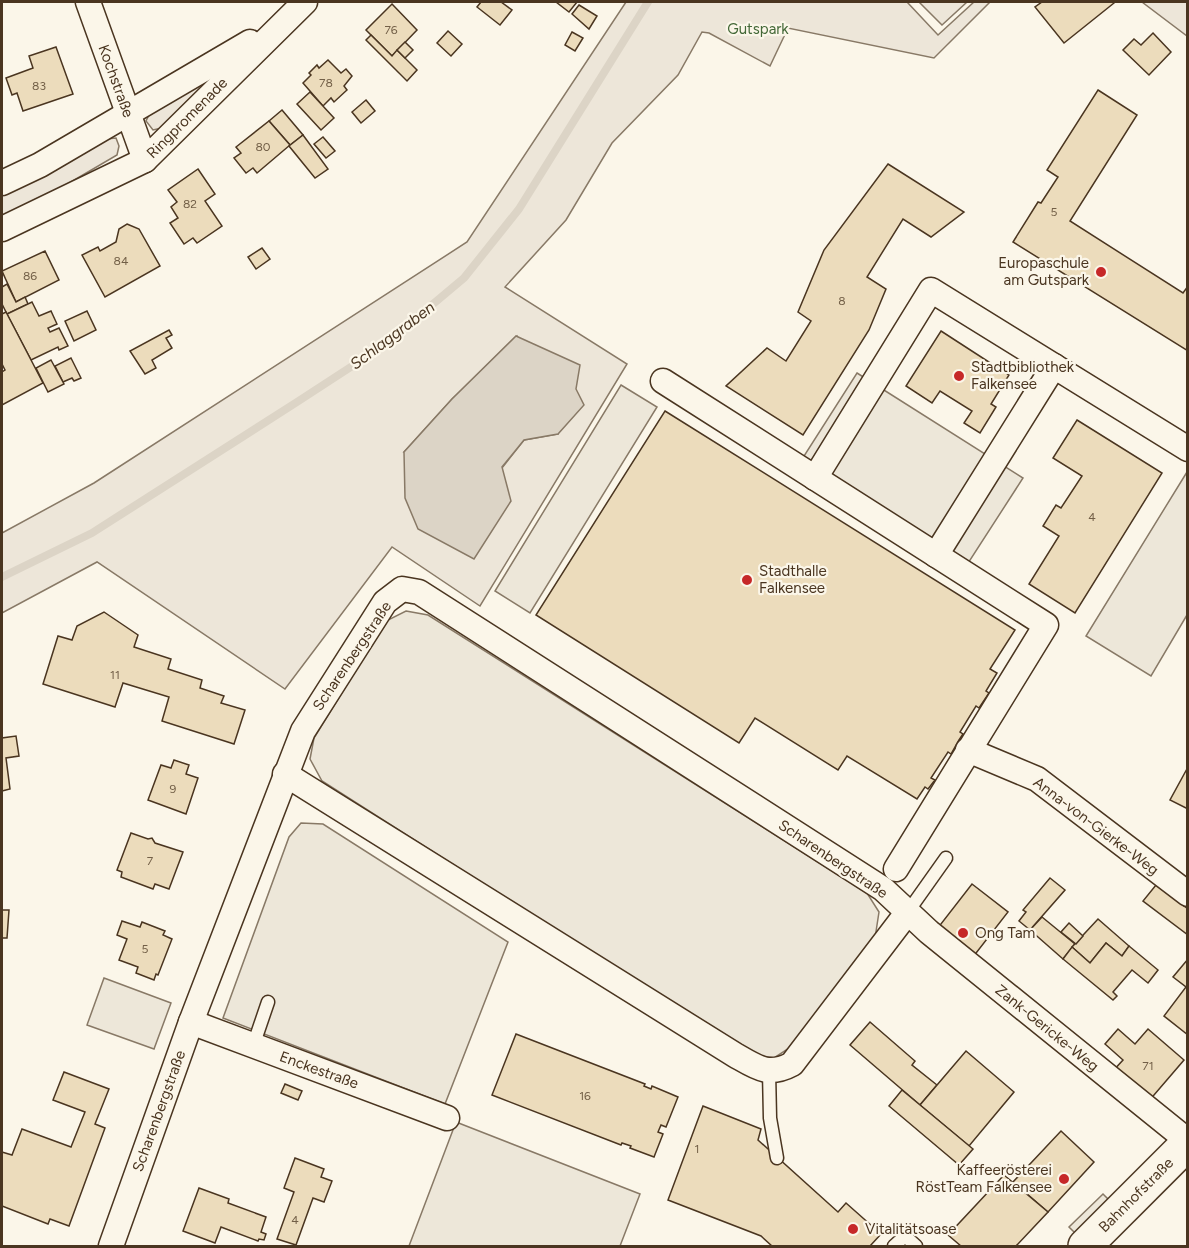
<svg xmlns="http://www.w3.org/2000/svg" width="1189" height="1248" viewBox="0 0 1189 1248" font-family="Figtree,sans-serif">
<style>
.green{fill:#ede6d9;stroke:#887966;stroke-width:1.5;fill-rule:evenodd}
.parking{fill:#ede7d9;stroke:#887966;stroke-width:1.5}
.water{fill:#dcd4c6;stroke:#887966;stroke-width:1.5}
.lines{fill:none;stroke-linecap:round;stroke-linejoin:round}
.stream{stroke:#dcd4c6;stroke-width:8}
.building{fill:#ecdcbc;stroke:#4a3520;stroke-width:1.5}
.lane-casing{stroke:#4a3520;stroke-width:15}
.street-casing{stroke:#4a3520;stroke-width:27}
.secondary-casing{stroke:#4a3520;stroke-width:36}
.lane{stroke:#fbf6e9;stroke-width:12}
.street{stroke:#fbf6e9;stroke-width:24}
.secondary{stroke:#fbf6e9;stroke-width:33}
.poi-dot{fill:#c62828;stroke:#fbf6e9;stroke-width:2}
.labels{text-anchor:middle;stroke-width:4.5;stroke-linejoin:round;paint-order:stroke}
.number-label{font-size:12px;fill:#725f47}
.park-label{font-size:15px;fill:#436837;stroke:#fbf6e9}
.street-label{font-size:15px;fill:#4a3520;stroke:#fbf6e9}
.poi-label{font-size:15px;fill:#4a3520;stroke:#fbf6e9;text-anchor:start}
.water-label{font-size:16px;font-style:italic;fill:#4a3520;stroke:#fbf6e9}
</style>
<rect width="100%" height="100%" fill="#fbf6e9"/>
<!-- green -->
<g class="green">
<path d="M626 2H907L938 35 974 2H990L934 58 788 28 770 66 709 33 702 32 678 75 612 143 566 220 505 287 627 364 480 606 392 547 285 689 97 562 2 613V533L94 483 467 242ZM517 336 558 434 524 440 502 468 404 452 452 399Z"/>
<polygon points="919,2 967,2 942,25"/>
<polygon points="1142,2 1187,2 1187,36"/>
<polygon points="223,67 166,127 153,130 146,121 151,111"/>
<polygon points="116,138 119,146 117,155 47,196 2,219 2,195 40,178 106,139"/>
</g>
<!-- parking -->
<g class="parking">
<polygon points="857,373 1023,478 963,571 797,467"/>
<polygon points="621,385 657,407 530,613 495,591"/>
<polygon points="1187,472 1187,615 1151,676 1086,636"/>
<polygon points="406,611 428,615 867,893 879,912 875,938 797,1043 774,1058 752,1055 322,781 310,759 314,738 386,621"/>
<polygon points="301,823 323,824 508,942 445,1104 223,1018 289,837"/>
<polygon points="104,978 171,1003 154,1049 87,1025"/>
<polygon points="456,1122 640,1194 620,1246 409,1246"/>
<polygon points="1103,1194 1109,1200 1075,1233 1069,1227"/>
</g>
<!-- water -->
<polygon class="water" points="516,336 580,365 576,389 584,405 558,434 524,440 502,467 511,501 474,559 418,529 405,498 404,452 452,399"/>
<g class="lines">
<!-- stream -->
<polyline class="stream" points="2,577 92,533 297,402 383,346 464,278 519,209 648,2"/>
</g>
<!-- building -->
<g class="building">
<polygon points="481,2 501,2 512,10 500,25 477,7"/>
<polygon points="556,2 577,2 569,12"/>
<polygon points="1042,2 1113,2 1114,3 1064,43 1035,7"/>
<polygon points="392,4 417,30 392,56 366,30"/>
<polygon points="579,5 597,16 589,29 572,14"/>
<polygon points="448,31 462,44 451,56 437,43"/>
<polygon points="572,32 583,38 575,51 565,45"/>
<polygon points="1153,33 1171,52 1149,75 1123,50 1134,39 1141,45"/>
<polygon points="371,35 392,56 397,50 417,70 407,81 366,40"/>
<polygon points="405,42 413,50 405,58 397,50"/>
<polygon points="56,47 73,94 23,111 17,93 12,95 6,78 33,68 29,56"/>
<polygon points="328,60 341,73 346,69 352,76 344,86 347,90 334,102 331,98 323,106 303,83 311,75 309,73 317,65 319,68"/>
<polygon points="1098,90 1137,115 1070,221 1183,293 1188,286 1188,351 1013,242 1038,202 1041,203 1058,177 1047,170"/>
<polygon points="310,92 334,118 321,130 297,104"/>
<polygon points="366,100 375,111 361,123 352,112"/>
<polygon points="282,110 303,135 290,145 269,121"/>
<polygon points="269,121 290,145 257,173 253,168 246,173 234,158 241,153 236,147"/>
<polygon points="303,135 328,169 315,178 289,146"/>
<polygon points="323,137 335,151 326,158 314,144"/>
<polygon points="888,164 964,212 931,237 903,219 867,277 886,289 869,330 803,435 726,386 767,348 786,361 811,321 798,312 824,250"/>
<polygon points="198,169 215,194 205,201 222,226 197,243 193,238 184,244 170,223 178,218 171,207 177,202 168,190"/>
<polygon points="127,224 139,229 160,266 105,297 82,255 98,247 100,251 116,242 119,229"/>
<polygon points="262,248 270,259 256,269 248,257"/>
<polygon points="45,251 59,280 16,302 2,271"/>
<polygon points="7,284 16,302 25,297 28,304 7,314 2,304 2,287"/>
<polygon points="32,302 39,316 51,311 57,324 48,328 50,332 59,328 68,346 59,350 58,347 31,360 7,314"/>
<polygon points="87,311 96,330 74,341 65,321"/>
<polygon points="6,312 43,383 2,405 2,372 5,370 2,364 2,314"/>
<polygon points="169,330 172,335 166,338 172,348 152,360 156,368 145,374 130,351"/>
<polygon points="941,331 1009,375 991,404 996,407 980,433 964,423 972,411 940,391 932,403 906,386"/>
<polygon points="71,358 81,378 74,381 72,378 63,382 55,366"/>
<polygon points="51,360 64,384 48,392 36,368"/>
<polygon points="665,411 1015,630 990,669 997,673 986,691 989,693 979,708 976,706 960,732 963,734 959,740 951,754 948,752 931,778 935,780 928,789 925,787 917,799 847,756 838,770 755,718 739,743 536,615"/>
<polygon points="1077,420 1162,473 1075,613 1029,584 1059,536 1043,526 1056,505 1061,508 1082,476 1053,458"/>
<polygon points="104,612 138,635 134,647 171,659 168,669 202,680 200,688 224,696 221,703 245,710 234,744 162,721 169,697 123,683 115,707 43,684 58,636 72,640 77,626"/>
<polygon points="16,736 19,756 6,758 10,789 2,791 2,738"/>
<polygon points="174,760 189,765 186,774 198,778 186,814 148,800 161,765 171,768"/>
<polygon points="1188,767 1188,809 1170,800"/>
<polygon points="131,833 148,839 152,838 155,843 183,852 169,889 155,884 153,889 121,877 122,872 117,870"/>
<polygon points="1050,878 1065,890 1030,930 1019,921 1026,912 1023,910"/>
<polygon points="972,884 1008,912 973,957 937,929"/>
<polygon points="1156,885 1188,909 1188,935 1143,901"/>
<polygon points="2,910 9,910 7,938 2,938"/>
<polygon points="1042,917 1075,944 1063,959 1030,930"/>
<polygon points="1098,919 1129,946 1122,956 1106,943 1090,963 1072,947"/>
<polygon points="122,921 140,927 142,922 165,931 163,935 172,939 158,975 156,974 154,980 136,973 138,967 119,960 127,939 117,935"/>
<polygon points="1069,923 1083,936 1076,944 1061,932"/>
<polygon points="1106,943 1122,956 1129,946 1158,970 1148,983 1132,970 1113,992 1117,996 1113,1000 1063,959 1072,947 1090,963"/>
<polygon points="1188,959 1188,1035 1164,1016 1186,987 1173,977"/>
<polygon points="870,1022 915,1061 912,1065 937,1085 920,1105 850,1045"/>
<polygon points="1118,1029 1135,1044 1148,1029 1184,1060 1148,1102 1112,1072 1123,1060 1105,1044"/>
<polygon points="516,1034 645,1084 644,1086 651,1089 652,1086 678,1097 666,1127 661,1125 658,1132 663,1134 654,1157 630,1148 631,1146 622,1143 621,1145 492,1095"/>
<polygon points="966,1051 1014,1092 969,1146 920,1105"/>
<polygon points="64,1072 109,1089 95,1124 105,1128 69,1226 50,1219 48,1224 2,1206 2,1152 12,1155 22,1129 71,1147 85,1112 53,1100"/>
<polygon points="285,1084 302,1091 298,1100 281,1093"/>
<polygon points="902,1090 973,1149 959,1165 889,1106"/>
<polygon points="703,1106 761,1129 758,1140 838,1212 846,1203 881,1234 870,1246 772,1246 761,1236 668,1200"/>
<polygon points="1061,1131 1094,1162 1048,1212 1013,1182"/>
<polygon points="295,1158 324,1169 321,1177 332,1181 324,1202 313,1198 296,1245 277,1239 294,1192 284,1188"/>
<polygon points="1004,1175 1048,1212 1016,1246 961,1246 948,1235"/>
<polygon points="199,1188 229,1199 228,1203 266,1217 261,1232 266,1234 264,1240 259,1239 258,1241 221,1227 215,1243 183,1231"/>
</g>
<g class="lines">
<!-- lane casing -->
<g class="lane-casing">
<g id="lane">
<polyline points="907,913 946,858"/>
<polyline points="253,1046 268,1002"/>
<polyline points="769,1071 770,1118 777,1158"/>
<polyline points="894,1246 905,1236 916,1246"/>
</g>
</g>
<!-- street casing -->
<g class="street-casing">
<g id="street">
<polyline points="88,2 145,160"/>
<polyline points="2,183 40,165 250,42"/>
<polyline points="2,229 145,160 305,2"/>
<polyline points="663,381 1046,625 896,869"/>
<polyline points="815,478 931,290 1188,449"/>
<polyline points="936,555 1054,366"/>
<polyline points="968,750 1037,779 1188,894"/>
<path d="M285 774 735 1055C756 1067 768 1077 792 1064L907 913"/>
<polyline points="191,1022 447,1118"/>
<polyline points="111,1246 191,1022 303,731 385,602 402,589 419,592 883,889 929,932 1188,1141"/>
</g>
</g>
<!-- secondary casing -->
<g class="secondary-casing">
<polyline id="secondary" points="1085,1246 1188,1143"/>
</g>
<!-- lane -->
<use href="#lane" class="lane"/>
<!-- street -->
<use href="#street" class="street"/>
<!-- secondary -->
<use href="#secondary" class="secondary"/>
</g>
<!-- markers -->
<g class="poi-dot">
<circle cx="1101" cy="272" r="6"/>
<circle cx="959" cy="376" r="6"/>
<circle cx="747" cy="580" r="6"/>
<circle cx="963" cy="933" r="6"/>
<circle cx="1064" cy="1179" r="6"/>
<circle cx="853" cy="1229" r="6"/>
</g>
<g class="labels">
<!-- number labels -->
<g class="number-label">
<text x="391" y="34">76</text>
<text x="326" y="87">78</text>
<text x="39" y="90">83</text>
<text x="263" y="151">80</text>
<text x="190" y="208">82</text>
<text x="1054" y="216">5</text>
<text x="121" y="265">84</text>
<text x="30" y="280">86</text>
<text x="842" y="305">8</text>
<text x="1092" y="521">4</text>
<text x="115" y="679">11</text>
<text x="173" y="793">9</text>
<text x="150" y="865">7</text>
<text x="145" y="953">5</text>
<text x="1148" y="1070">71</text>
<text x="585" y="1100">16</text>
<text x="697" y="1153">1</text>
<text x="295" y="1224">4</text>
</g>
<!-- park labels -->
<g class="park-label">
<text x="758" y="34">Gutspark</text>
</g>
<!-- street labels -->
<g class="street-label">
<text transform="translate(116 81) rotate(70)" y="5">Kochstraße</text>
<text transform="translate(187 118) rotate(-45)" y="5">Ringpromenade</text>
<text transform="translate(352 656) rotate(-56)" y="5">Scharenbergstraße</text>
<text transform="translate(1096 826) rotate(37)" y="5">Anna-von-Gierke-Weg</text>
<text transform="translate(833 859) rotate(34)" y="5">Scharenbergstraße</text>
<text transform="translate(1047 1028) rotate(39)" y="5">Zank-Gericke-Weg</text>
<text transform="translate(319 1070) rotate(20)" y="5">Enckestraße</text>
<text transform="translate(159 1111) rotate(-70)" y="5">Scharenbergstraße</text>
<text transform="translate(1136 1195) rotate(-45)" y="5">Bahnhofstraße</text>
</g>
<!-- poi labels -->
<g class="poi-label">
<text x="1089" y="268" text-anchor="end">Europaschule<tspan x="1089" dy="17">am Gutspark</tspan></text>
<text x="971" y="372">Stadtbibliothek<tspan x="971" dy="17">Falkensee</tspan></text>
<text x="759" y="576">Stadthalle<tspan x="759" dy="17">Falkensee</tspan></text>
<text x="975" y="938">Ong Tam</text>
<text x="1052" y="1175" text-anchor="end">Kaffeerösterei<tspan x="1052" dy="17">RöstTeam Falkensee</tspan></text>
<text x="865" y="1234">Vitalitätsoase</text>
</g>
<!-- water labels -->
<g class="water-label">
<text transform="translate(392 335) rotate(-37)" y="6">Schlaggraben</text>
</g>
</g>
<!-- border -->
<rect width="1189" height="1248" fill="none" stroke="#4a3520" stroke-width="6"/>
</svg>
